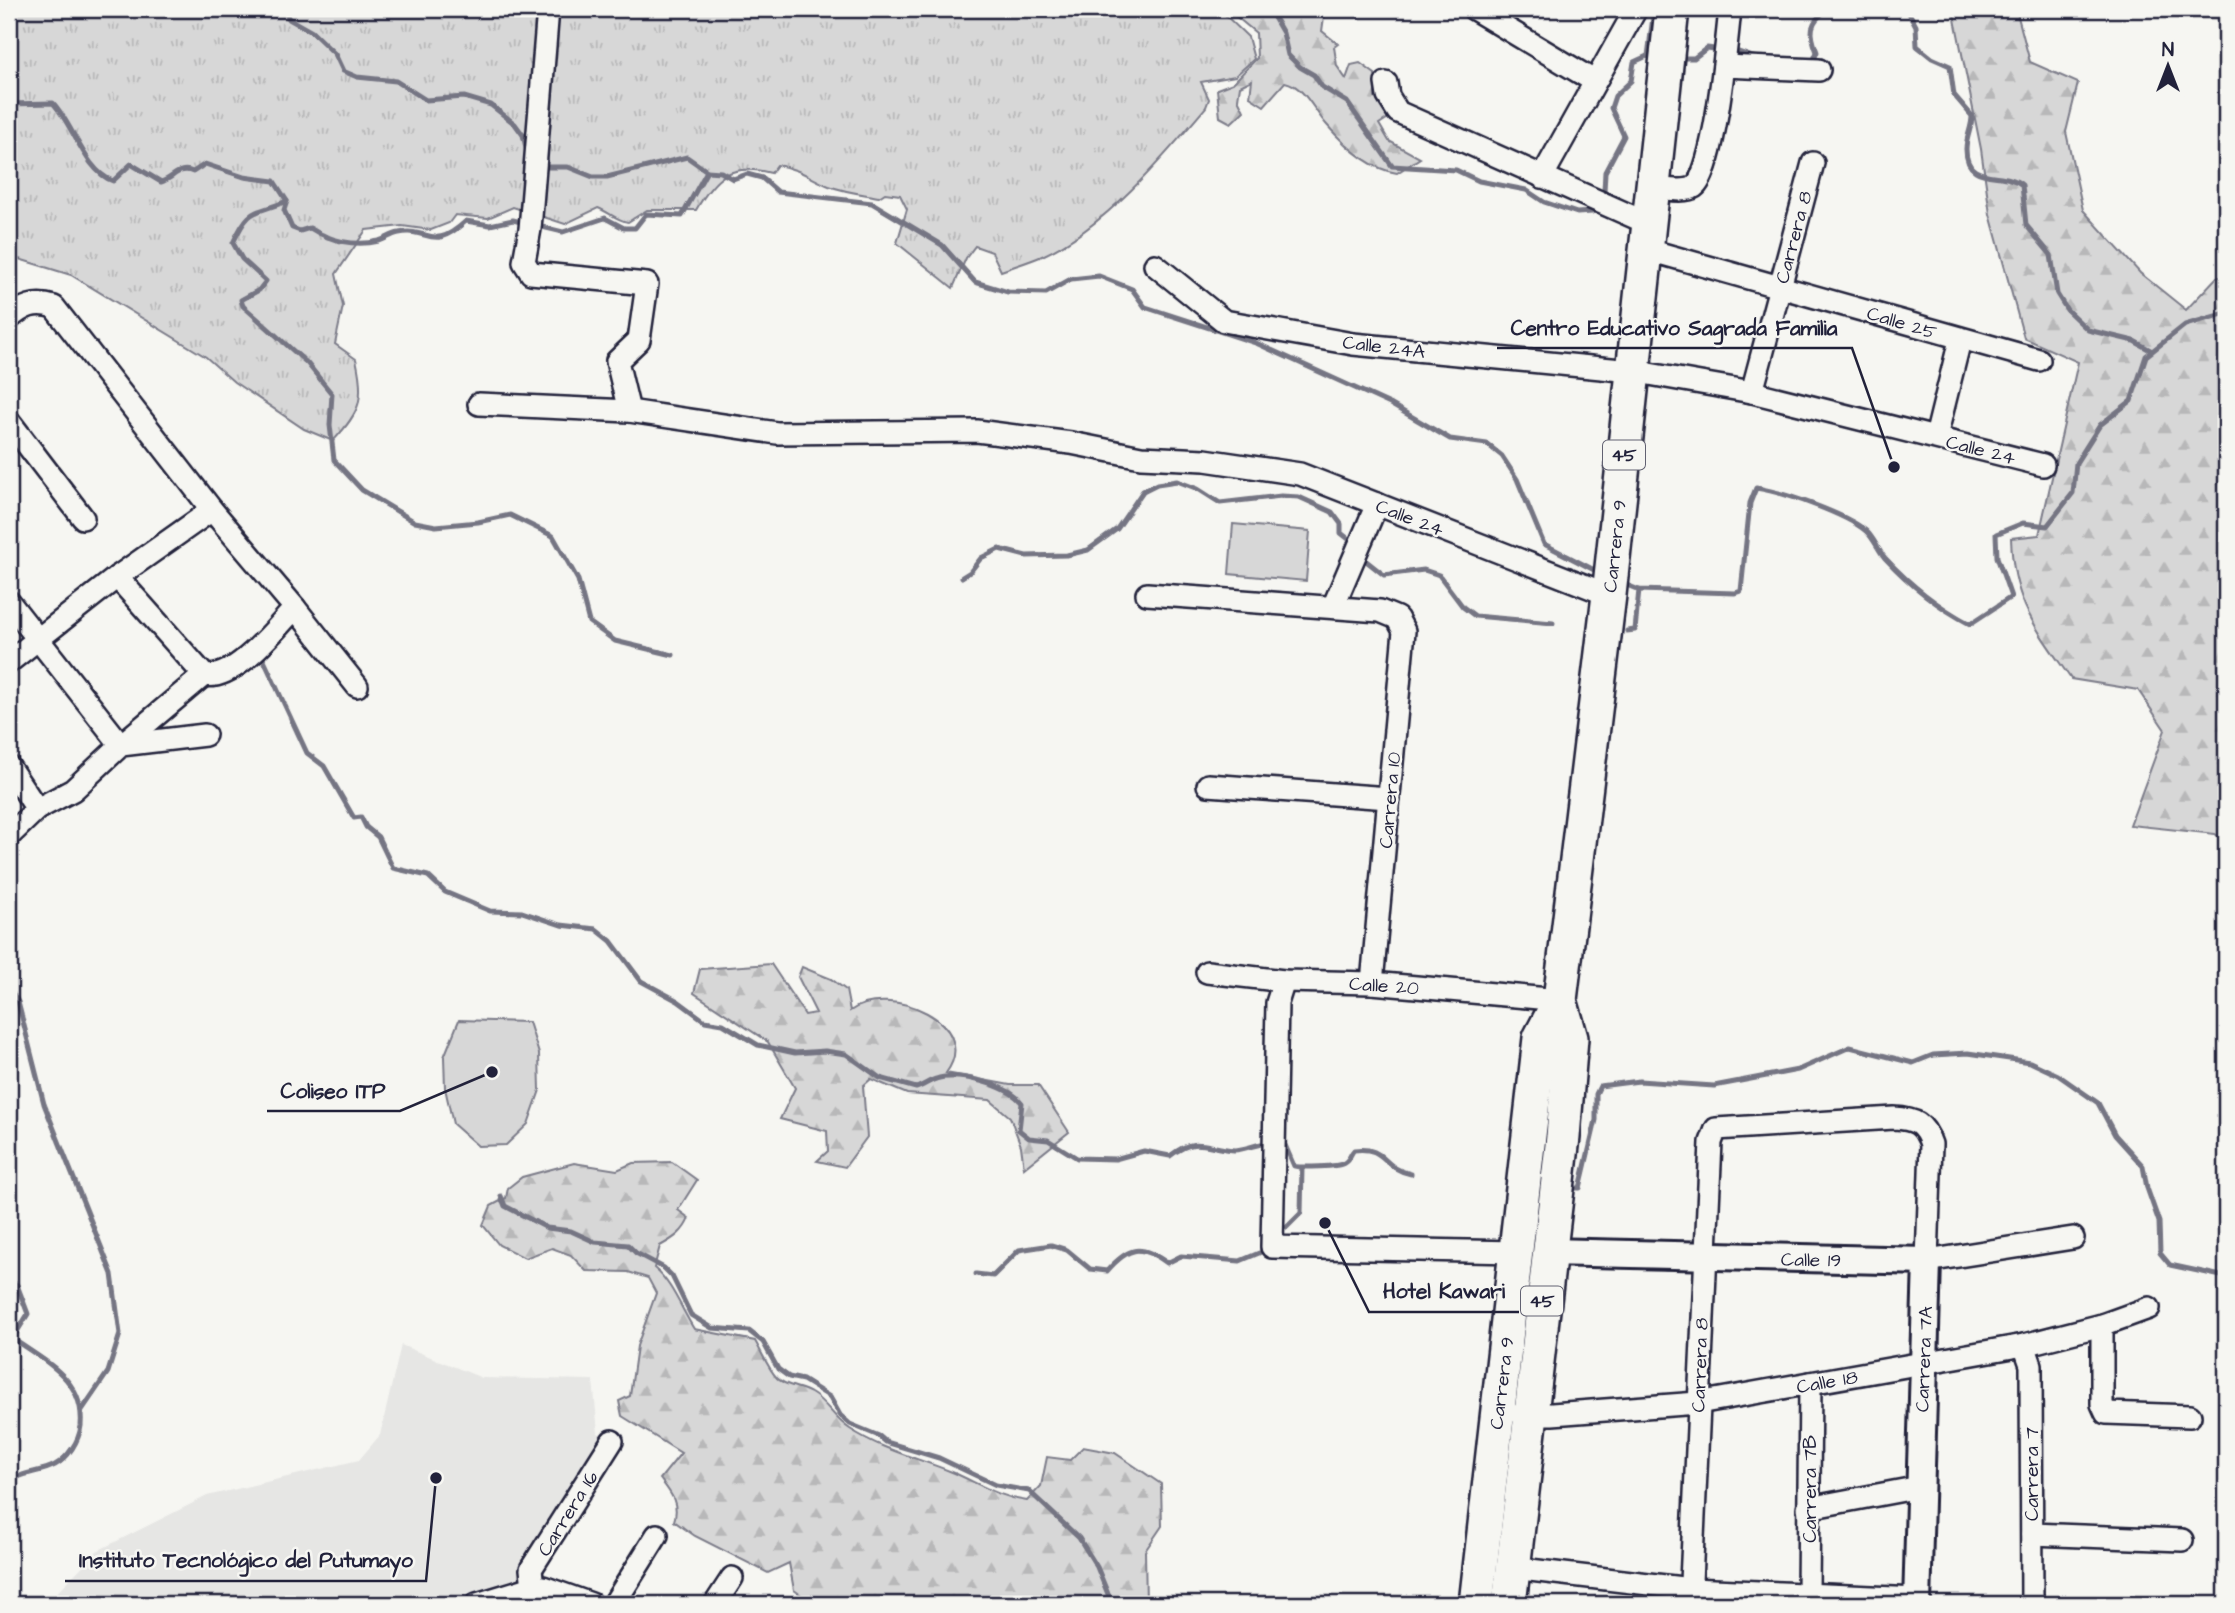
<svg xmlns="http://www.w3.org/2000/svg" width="2235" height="1613" viewBox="0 0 2235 1613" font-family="'Architects Daughter',sans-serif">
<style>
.built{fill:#e6e6e4}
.grass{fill:url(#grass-tufts);stroke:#7c7c89;stroke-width:2}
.forest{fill:url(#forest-firs);stroke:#7c7c89;stroke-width:2}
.park{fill:#d7d7d7;stroke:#7c7c89;stroke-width:2}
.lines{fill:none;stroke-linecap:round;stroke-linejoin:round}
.stream{stroke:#757583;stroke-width:5}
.minor-casing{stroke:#22223b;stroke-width:26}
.tertiary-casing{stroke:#22223b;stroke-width:32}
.trunk-casing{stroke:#22223b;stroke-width:38}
.minor{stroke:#f6f6f2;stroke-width:21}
.tertiary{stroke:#f6f6f2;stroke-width:26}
.trunk{stroke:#f6f6f2;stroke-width:33}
.labels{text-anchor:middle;stroke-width:5;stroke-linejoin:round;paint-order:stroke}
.shield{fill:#f6f6f2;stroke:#626272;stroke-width:2}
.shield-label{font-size:18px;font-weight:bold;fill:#22223b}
.street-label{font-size:19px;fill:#22223b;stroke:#f6f6f2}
.leader{fill:none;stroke:#22223b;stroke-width:2.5}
.callout-dot{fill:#22223b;stroke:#f6f6f2;stroke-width:2.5}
.callout-label{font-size:21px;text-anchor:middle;font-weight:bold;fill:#22223b;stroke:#f6f6f2;stroke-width:5;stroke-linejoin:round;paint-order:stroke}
</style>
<defs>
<pattern id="grass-tufts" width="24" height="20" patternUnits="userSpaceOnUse" patternTransform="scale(1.75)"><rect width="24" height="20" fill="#d7d7d7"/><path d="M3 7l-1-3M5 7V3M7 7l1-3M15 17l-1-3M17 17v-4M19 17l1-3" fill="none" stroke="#b8b8b9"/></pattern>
<pattern id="forest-firs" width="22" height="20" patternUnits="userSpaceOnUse" patternTransform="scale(1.75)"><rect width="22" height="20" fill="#d7d7d7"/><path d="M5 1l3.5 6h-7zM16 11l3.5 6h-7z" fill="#b8b8b9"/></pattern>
</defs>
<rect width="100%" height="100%" fill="#f6f6f2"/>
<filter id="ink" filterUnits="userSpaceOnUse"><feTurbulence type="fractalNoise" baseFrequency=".0143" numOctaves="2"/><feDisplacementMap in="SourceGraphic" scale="14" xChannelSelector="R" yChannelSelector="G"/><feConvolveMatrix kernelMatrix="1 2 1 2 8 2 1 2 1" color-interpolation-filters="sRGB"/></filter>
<g filter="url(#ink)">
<!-- built -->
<polygon class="built" points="401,1345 482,1378 593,1380 598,1433 612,1441 531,1578 477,1604 46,1604 97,1551 207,1496 359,1460 380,1435"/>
<!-- grass -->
<path class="grass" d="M9 9H1219L1248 37 1254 59 1235 76 1201 82 1209 99 1206 107C1163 158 1104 228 1042 256 1029 262 1014 266 1001 271L992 252 975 246 966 258 953 288 897 243 907 209 900 195 885 193 879 197C863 194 845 192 829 186 810 178 800 169 777 165L771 173C731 163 716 175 696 210H647L628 222C616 220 609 212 598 208L565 224 513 207 488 218 455 215 449 223 431 230 402 226 366 230 336 274 343 306 335 344 356 359C365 399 361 411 333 441L304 429 234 382 206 357 71 275 9 256Z"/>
<!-- forest -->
<g class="forest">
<path d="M1227 9H1320L1324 17 1322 31 1338 44 1334 47 1337 66 1346 79 1351 65 1360 63 1375 74V98L1392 107 1393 115 1379 124 1389 141 1420 158 1397 173C1369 169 1344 145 1326 124 1313 109 1304 86 1285 82L1264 106 1250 97 1252 80 1240 86 1238 99 1244 111 1231 123 1220 117 1217 89 1233 83 1257 58 1256 33Z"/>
<path d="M1953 9H2016L2030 62 2078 83 2066 132 2083 210 2140 273 2186 310 2217 277H2226V841L2215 834 2130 825 2165 730 2138 690 2071 679C2036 628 2013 603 2011 538L2039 535 2078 362 2024 338 1990 214 1981 149Z"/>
<path d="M771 964 805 1015 816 1013 798 977 802 967 831 979 846 990 850 1011C889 983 983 1023 946 1073L1010 1085H1038L1069 1132 1024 1168 1021 1146 1010 1117 990 1100 907 1094 871 1079 863 1086 867 1137 845 1167 817 1161 828 1151 827 1131 780 1119 795 1088 768 1042 694 993 700 969Z"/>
<path d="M672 1162 697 1180 678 1210 689 1218C684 1232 673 1239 660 1246L654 1268C671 1281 682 1310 694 1329L755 1341C762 1353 768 1368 777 1378 784 1386 801 1387 811 1393 827 1402 834 1419 850 1429 882 1450 918 1458 952 1472 978 1483 998 1497 1027 1501L1041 1486 1047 1457 1070 1460 1083 1447 1115 1453 1161 1484 1162 1526 1145 1551 1146 1604H814L794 1590 789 1563 768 1573 695 1536 674 1521C680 1503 670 1492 660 1479L681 1453 622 1416 619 1401 630 1396 637 1346 656 1293 648 1278 628 1272 586 1271 571 1255 552 1248 525 1258 499 1245 483 1225 491 1206 506 1198 508 1188 522 1177 574 1163 617 1170 633 1163Z"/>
</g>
<!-- park -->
<g class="park">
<polygon points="1233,524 1310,531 1306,581 1229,574"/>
<polygon points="459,1020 529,1022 539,1054 540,1090 528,1124 506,1145 478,1146 453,1124 445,1088 444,1057"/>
</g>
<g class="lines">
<!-- stream -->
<g class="stream">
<polyline points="284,9 289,19 312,32 335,54 343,71 357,77 396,81 426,100 464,97 491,105 515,124 523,135 528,156"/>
<polyline points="1269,9 1283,33 1288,55 1300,67 1314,75 1322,87 1347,102 1392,166 1456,170 1479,181 1526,190 1544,202 1577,213 1592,212 1596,207"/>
<path d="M1907 9 1916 26 1917 46 1932 58 1950 66 1954 95 1972 116C1972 128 1966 137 1966 149 1966 187 2004 169 2022 185L2026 225 2051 255 2057 294 2067 310 2088 330 2134 341 2152 351"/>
<polyline points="1733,50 1756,58"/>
<polyline points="1648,56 1654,9"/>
<polyline points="1676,58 1694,58 1707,48 1722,50"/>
<path d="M1808 61 1814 59 1817 52C1809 32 1809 22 1828 9"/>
<path d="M9 104 53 103C73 124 85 171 113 181L131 164 161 182C174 178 178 166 193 172L205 164 244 177 274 181 287 201 284 210 292 228 300 231 310 228C330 241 355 247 379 241 386 239 392 234 399 233 430 227 431 253 466 221L490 225 513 220 525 223"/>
<polyline points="539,167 568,167 593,177 607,177 687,157 707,171"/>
<polyline points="1604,191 1605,172 1624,136 1611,108 1615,96 1631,81 1634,62 1647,56 1656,57"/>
<path d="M287 201C253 215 250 206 233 243L242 259 266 281 259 290 241 300 243 306 307 363 332 394 330 425 334 460 362 490 415 522 436 526 478 522 510 515 553 536 578 580 589 622 615 641 673 655"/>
<polyline points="534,225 563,232 605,218 624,228 635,228 646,214 682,216 707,171 721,172 733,179 747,174 762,178 778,192 872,203 942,245 975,282 1008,292 1046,293 1071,279 1099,276 1132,289 1145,307 1256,343 1390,404 1450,439 1487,444 1502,456 1517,479 1544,544 1600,573"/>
<polyline points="1366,552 1365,560 1384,575 1424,570 1439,575 1463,607 1475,616 1553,623"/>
<polyline points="962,577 970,572 981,558 999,549 1026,556 1067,555 1088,550 1117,529 1143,491 1157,484 1177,481 1198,489 1220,503 1281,496 1299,497 1332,512 1341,524 1341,533 1355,544"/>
<path d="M1622 583 1639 590 1735 593 1741 591 1750 503 1756 488C1783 492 1846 514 1866 531 1874 538 1878 550 1885 558 1910 585 1938 607 1970 624L2011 597 1997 557 1996 534 2023 523 2047 526 2073 493 2076 463 2100 425 2131 401 2146 356 2185 325 2226 313"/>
<polyline points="1627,631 1635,630 1639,590"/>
<path d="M261 654 307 753 324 766 354 818 361 817 366 827 378 837 393 868 428 876 445 892 490 911 522 912 561 925 596 929 611 941 641 981 678 1001 705 1021 723 1024 758 1045 795 1053 825 1051 846 1054 880 1078 916 1088C923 1086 929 1081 936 1079 957 1071 1008 1085 1022 1103L1019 1130 1029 1138 1048 1140 1077 1158 1115 1159 1144 1151 1170 1156C1197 1135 1205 1148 1234 1150 1243 1150 1252 1146 1261 1144"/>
<polyline points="9,987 18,1002 44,1104 112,1274 120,1334 108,1372 82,1410"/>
<path d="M1285 1145 1294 1166C1300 1168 1339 1167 1344 1163 1350 1160 1350 1154 1354 1150 1387 1146 1381 1168 1411 1174"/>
<polyline points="1573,1188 1580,1188 1596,1120 1596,1094 1600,1086 1639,1081 1714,1086 1798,1070 1850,1047 1913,1063 1933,1055 1968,1053 2030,1062 2058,1075 2098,1103 2115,1135 2143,1166 2147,1188 2159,1222 2160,1253 2170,1265 2226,1277"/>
<polyline points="501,1196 505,1206 547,1228 571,1231 595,1242 628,1245 636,1253 664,1268 672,1276 691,1315 712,1328 749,1331 763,1342 778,1369 789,1377 803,1380 830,1397 840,1415 850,1424 879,1436 886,1442 939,1458 996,1485 1029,1491 1079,1538 1097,1567 1112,1604"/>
<polyline points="1287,1227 1301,1213 1302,1168"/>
<path d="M976 1274 993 1276 1019 1250 1051 1245 1067 1250 1090 1269 1107 1271C1129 1246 1141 1244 1167 1263L1181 1256 1240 1261 1259 1253"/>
<path d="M9 1279 17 1285 28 1314 15 1335 16 1341C48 1363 85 1381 81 1426 79 1441 68 1458 55 1465 40 1473 21 1472 9 1482"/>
</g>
<!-- minor casing -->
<g class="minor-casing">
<g id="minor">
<polyline points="548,9 530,229 524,262 531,273 647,284 639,340 617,361 629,411"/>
<polyline points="1474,9 1594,81"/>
<polyline points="1724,66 1819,70"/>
<polyline points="1386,83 1388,96 1398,112 1647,223"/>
<polyline points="1542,177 1636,9"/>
<path d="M1651 188C1662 188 1685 193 1694 187 1715 172 1727 38 1730 9"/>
<polyline points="1645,249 2039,360"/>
<polyline points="1155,265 1224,321 1353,344 1632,371 1752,392 2043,465"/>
<path d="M9 319C23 306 35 301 54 307L212 510 295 608"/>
<polyline points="1752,392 1813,163"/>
<polyline points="479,404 629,411 777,433 977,431 1071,443 1141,457 1205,460 1300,474 1609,595"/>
<polyline points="9,421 83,518"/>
<polyline points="1936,437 1960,340"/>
<path d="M117 577 204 675C234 682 276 628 295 608L357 686"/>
<polyline points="1147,594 1380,611 1397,618 1404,631 1372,983"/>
<polyline points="9,602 121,745 204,675"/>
<polyline points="1333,607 1377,504"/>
<polyline points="9,662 117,577 212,510"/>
<polyline points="9,767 37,809 9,836"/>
<polyline points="1208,785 1389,798"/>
<polyline points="37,809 73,790 121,745 205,735"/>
<polyline points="1207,972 1284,981 1372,983 1560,1000"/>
<polyline points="1284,981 1277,1003 1272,1247 1516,1252"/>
<polyline points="2102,1325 2102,1404 2106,1413 2190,1416"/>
<polyline points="2024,1345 2031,1365 2032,1604"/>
<polyline points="1521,1414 1552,1414 1698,1403 2024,1345 2102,1325 2149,1308"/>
<polyline points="1808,1508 1920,1487"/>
<polyline points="2032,1534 2182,1540"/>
<polyline points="1513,1568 1691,1589 1918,1599"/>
<polyline points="533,1587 531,1569 612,1441"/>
<polyline points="1808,1594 1810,1383"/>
<polyline points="477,1604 523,1590 543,1587 591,1604"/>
<polyline points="614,1604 657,1535"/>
<polyline points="715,1604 732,1578"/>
<path d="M1690 1604 1711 1142 1716 1129 1894 1118C1915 1119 1924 1123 1931 1144L1927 1261 2073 1238"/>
</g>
</g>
<!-- tertiary casing -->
<g class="tertiary-casing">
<polyline id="tertiary" points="1548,1252 1927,1261 1917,1604"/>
</g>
<!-- trunk casing -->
<g class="trunk-casing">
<g id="trunk">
<polyline points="1476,1604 1540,1038 1560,1000"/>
<polyline points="1509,1604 1563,1137 1571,1038 1560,1000 1609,595 1672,9"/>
</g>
</g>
<!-- minor -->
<use href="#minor" class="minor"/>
<!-- tertiary -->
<use href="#tertiary" class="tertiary"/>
<!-- trunk -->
<use href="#trunk" class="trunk"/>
</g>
</g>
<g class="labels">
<!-- shield labels -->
<g class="shield">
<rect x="1603" y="440.5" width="42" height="29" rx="5"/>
<rect x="1521" y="1286.5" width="42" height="29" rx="5"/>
</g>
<g class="shield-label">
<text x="1624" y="461">45</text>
<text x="1542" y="1307">45</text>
</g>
<!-- street labels -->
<g class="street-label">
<text transform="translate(1793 237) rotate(-75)" y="7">Carrera 8</text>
<text transform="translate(1902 322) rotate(17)" y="7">Calle 25</text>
<text transform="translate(1384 346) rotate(7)" y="7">Calle 24A</text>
<text transform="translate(1981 449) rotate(14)" y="7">Calle 24</text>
<text transform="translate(1410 517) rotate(21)" y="7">Calle 24</text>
<text transform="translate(1614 546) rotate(-84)" y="7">Carrera 9</text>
<text transform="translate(1389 800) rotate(-85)" y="7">Carrera 10</text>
<text transform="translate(1384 985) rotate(4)" y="7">Calle 20</text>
<text transform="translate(1811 1259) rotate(1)" y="7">Calle 19</text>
<text transform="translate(1923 1359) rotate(-88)" y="7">Carrera 7A</text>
<text transform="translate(1699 1365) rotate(-88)" y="7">Carrera 8</text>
<text transform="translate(1827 1381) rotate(-10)" y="7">Calle 18</text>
<text transform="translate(1501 1383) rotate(-83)" y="7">Carrera 9</text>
<text transform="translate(2031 1474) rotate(-90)" y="7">Carrera 7</text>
<text transform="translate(1809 1489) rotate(-90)" y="7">Carrera 7B</text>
<text transform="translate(567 1513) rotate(-58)" y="7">Carrera 16</text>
</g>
</g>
<!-- callouts -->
<path class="leader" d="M1894 467L1852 348H1497M492 1072L400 1111H267M1325 1223L1369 1312H1519M436 1478L426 1581H65"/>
<g class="callout-dot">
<circle cx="1894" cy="467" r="7"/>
<circle cx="492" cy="1072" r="7"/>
<circle cx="1325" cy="1223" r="7"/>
<circle cx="436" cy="1478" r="7"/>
</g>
<g class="callout-label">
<text x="1674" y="335">Centro Educativo Sagrada Familia</text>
<text x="333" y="1098">Coliseo ITP</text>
<text x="1444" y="1298">Hotel Kawari</text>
<text x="246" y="1567">Instituto Tecnológico del Putumayo</text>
</g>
<!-- margin -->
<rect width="2235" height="1613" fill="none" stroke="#f6f6f2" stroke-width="35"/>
<rect x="18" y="18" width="2200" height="1578" fill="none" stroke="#22223b" stroke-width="2.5" filter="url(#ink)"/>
<!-- north arrow -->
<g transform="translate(2168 66)" stroke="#f6f6f2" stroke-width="5" paint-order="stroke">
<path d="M0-5L12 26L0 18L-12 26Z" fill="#22223b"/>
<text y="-10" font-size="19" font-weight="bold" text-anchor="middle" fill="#22223b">N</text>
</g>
</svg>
